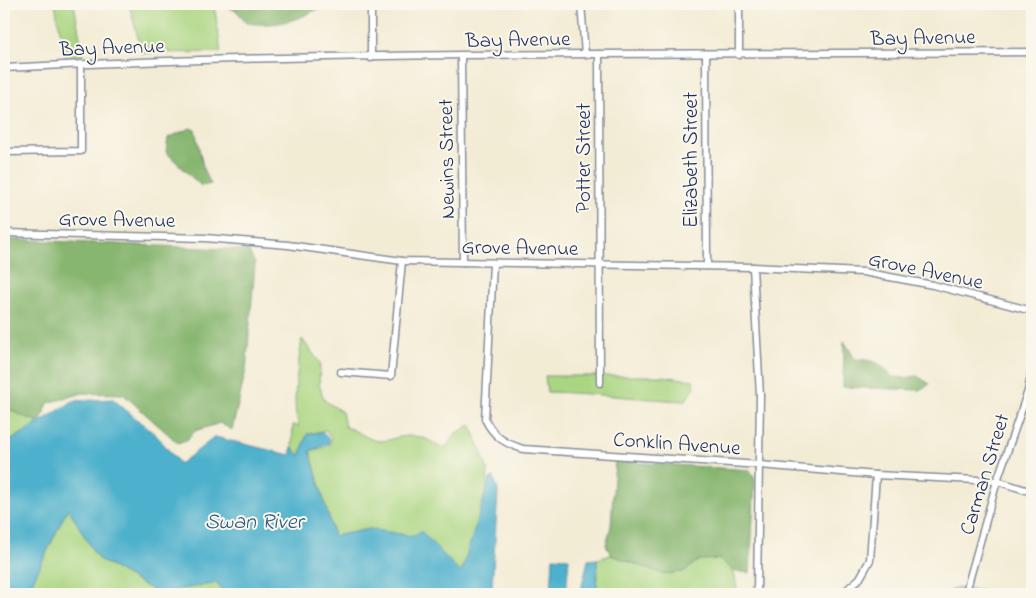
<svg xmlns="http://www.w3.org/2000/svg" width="1036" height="598" viewBox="0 0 1036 598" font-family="'Indie Flower',sans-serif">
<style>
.green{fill:#aad581;stroke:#628270}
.forest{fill:#87b66f;stroke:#517266}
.water{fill:#4db0cc;stroke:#347095}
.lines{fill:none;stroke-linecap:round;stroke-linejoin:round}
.minor-casing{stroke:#878e9a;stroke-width:9}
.minor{stroke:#fff;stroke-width:6}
.labels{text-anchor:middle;stroke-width:4;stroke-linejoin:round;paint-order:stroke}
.street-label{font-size:21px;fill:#1b2f5e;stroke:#fbf7ec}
.water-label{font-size:22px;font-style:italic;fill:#2c5c84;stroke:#fbf7ec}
</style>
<rect width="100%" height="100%" fill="#fbf7ec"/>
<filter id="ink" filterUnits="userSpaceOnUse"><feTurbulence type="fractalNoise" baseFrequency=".02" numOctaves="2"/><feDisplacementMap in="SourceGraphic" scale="10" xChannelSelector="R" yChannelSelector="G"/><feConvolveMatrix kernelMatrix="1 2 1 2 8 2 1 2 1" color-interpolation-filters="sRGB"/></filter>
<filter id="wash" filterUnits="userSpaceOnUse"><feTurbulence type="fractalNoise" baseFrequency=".0096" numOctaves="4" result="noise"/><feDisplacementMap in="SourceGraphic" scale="20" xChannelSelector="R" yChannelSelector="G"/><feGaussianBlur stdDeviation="1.12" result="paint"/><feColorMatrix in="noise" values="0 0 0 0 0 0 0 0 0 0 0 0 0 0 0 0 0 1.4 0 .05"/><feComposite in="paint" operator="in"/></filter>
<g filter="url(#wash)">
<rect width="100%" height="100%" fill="#f3ecd5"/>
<!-- green -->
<g class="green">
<polygon points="55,4 74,4 83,55 65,57"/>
<polygon points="129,4 214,4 221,52 142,53"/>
<path d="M302 339 320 363 319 384 324 400 342 412 345 427C358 430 368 441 381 441 387 441 394 438 400 437 416 434 428 438 441 448L447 446 456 433 471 425 488 470 486 496 461 573 412 536 370 529 334 536 310 451 329 446 331 438 326 430 307 434 300 456 292 447 293 425 299 426C290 403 299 363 302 339Z"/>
<path d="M545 376H661L693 380 695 387 685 401C639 399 593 393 547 392Z"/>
<polygon points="4,405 20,415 40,422 4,445"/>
<polygon points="68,508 98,559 157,593 218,583 223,594 22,594 30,587"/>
<polygon points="611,555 663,574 683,572 699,560 720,559 734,571 737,590 744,594 597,594 597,559"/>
</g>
<!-- forest -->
<g class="forest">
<path d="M218 4H327C299 20 279 27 246 23L237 11Z"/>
<polygon points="190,128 195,130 204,171 211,184 201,186 166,152 168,138"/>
<polygon points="4,239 248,250 255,264 246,370 232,430 220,423 195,431 186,441 178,443 123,394 83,393 48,403 40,422 20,415 4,405"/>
<path d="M844 341 855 359C874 360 880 362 892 377L906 378 917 376 930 384 919 390 843 387Z"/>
<polygon points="615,461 750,470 755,479 750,573 734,571 720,559 699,560 683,572 663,574 611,555 606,545 611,526"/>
</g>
<!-- water -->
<g class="water">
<polygon points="113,399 157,436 180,464 215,437 290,455 292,447 300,456 307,434 322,432 329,439 328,444 310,451 334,536 370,529 412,536 421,531 461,573 490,479 494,477 498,491 492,587 525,594 223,594 218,583 158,593 98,559 68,508 30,587 22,594 4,594 4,445 73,401"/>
<polygon points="553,557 569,558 566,594 551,594"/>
<polygon points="597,559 597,594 580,594 588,560"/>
<polygon points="955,588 988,591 994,594 944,594"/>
</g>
</g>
<g filter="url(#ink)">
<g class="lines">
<!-- minor casing -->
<g class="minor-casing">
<g id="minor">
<polyline points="581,4 585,54"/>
<polyline points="599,54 600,383"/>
<polyline points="706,54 707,266"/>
<polyline points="739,55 739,4"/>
<polyline points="461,56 463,262"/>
<polyline points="371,58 371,4"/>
<path d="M4 68C346 50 690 55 1032 52"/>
<polyline points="4,152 81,151 81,64"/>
<polyline points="4,233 205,238 288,245 402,261 753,267 863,272 933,285 1032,311"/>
<path d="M493 264 485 419C494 437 504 443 523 449L760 465 876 475 997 481 1032 492"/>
<polyline points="753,267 760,396 757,591"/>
<polyline points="341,372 391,376 402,261"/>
<polyline points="967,588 997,481 1028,391 1032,370"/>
<polyline points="842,594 860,578 870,560 876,475"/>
</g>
</g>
<!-- minor -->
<use href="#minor" class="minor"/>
</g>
</g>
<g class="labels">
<!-- street labels -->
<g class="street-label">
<text transform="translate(923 37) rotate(-1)" y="7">Bay Avenue</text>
<text transform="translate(518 39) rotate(-1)" y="7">Bay Avenue</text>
<text transform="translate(112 47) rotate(-2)" y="7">Bay Avenue</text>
<text transform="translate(583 158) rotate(-90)" y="7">Potter Street</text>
<text transform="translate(446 159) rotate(-91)" y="7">Newins Street</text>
<text transform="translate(690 160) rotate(-90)" y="7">Elizabeth Street</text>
<text transform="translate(117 219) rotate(1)" y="7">Grove Avenue</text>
<text transform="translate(520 247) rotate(1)" y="7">Grove Avenue</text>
<text transform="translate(926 270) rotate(12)" y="7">Grove Avenue</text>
<text transform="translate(677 443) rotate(4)" y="7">Conklin Avenue</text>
<text transform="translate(984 474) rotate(-73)" y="7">Carman Street</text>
</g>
<!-- water labels -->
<g class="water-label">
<text x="254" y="528">Swan River</text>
</g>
</g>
<!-- margin -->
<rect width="1036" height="598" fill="none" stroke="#fbf7ec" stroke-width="20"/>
</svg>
